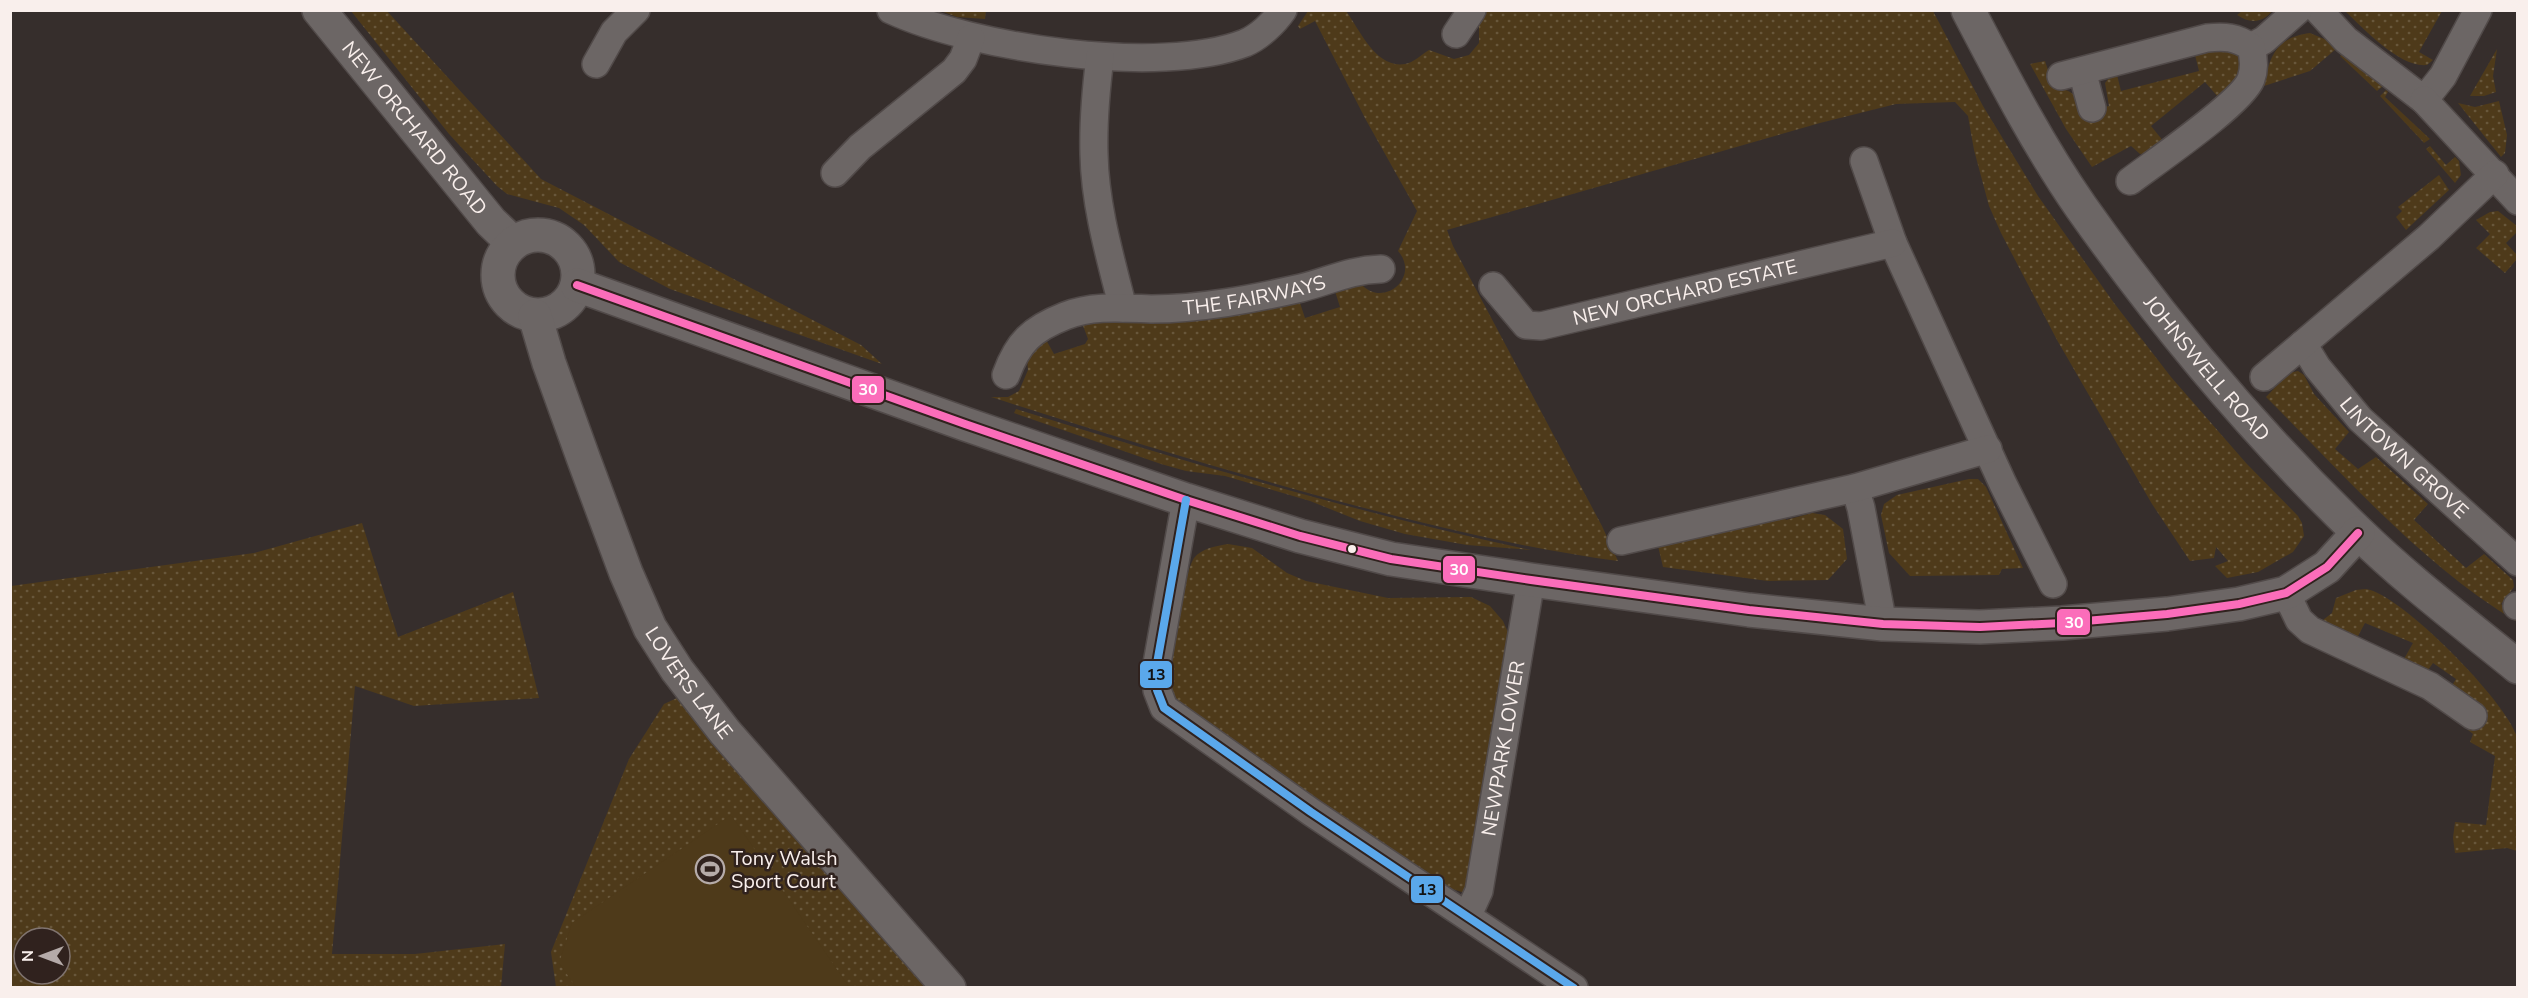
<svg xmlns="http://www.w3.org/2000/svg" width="2528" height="998" viewBox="0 0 2528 998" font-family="'Nunito Sans',sans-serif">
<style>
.green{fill:url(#green-dots);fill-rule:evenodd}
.pitch{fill:#4e3a1a}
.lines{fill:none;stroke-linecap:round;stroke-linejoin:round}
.street-casing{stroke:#514a49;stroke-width:30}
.secondary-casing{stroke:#514a49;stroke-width:36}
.street{stroke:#6c6665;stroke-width:27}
.secondary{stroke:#6c6665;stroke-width:33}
.bus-1-casing{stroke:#30221e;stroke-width:12}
.bus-2-casing{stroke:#30221e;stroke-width:12}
.bus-1{stroke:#fb6dba;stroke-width:8}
.bus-2{stroke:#5aa8eb;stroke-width:8}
.bus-dot{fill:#f9efec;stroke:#30221e;stroke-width:2}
.labels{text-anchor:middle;stroke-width:5;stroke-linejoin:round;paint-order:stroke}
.street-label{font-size:20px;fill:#f9efec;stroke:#30221e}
.poi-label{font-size:20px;fill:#f9efec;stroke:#30221e;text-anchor:start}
.line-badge{stroke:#30221e;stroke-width:2}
.badge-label{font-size:16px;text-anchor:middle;font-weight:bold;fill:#fff}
.pale-badge-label{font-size:16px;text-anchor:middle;font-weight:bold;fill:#111}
</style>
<defs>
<pattern id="green-dots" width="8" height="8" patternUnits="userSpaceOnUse" patternTransform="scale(1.5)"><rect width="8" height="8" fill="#4e3a1a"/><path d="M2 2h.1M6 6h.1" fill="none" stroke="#68573b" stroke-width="1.8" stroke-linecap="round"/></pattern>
</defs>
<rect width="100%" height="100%" fill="#362e2c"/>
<!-- green -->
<g class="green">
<polygon points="351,11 387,11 541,179 861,345 882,364 670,289 619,262 584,225 559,208 507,194 497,186 449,134"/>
<polygon points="941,11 986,11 985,19 957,17"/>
<path d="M1308 11H1346C1360 30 1376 69 1405 64 1413 63 1422 54 1429 50L1454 59 1469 55 1479 43V17L1487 11H1933L1983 106 2038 196 2114 303 2171 377 2246 463 2298 516 2302 523 2304 536 2293 552 2258 572 2227 578 2215 566 2228 561 2216 547 2214 558 2190 561 2152 504 2057 340 2001 233 1989 206 1974 150 1968 116 1955 102 1896 104 1820 123 1447 230 1453 246 1602 526 1618 561C1521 548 1425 524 1330 499 1216 468 1103 433 991 397H1008L1019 391 1028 370 1027 358 1045 338 1054 354 1085 344 1088 339 1082 323 1299 300 1305 318 1340 307 1334 288 1360 283C1383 310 1421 277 1398 251L1417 211 1366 120 1315 21 1300 29 1298 26Z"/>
<path d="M2242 11V10L2272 11C2263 23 2250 24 2237 15Z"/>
<path d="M2345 11H2442L2419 52 2433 60 2427 65C2400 68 2364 29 2345 11Z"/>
<path d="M2310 33 2329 41 2336 49 2310 71 2264 86C2269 56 2277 37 2310 33Z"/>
<path d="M2215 49C2227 49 2234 51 2243 61L2238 79 2218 97 2205 82 2151 126 2164 142 2149 153 2140 154 2131 146 2092 167 2066 129 2030 64 2045 61 2054 88C2072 89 2077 96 2086 112L2109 106 2105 83 2109 78 2117 75 2121 91 2199 71 2195 55Z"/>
<polygon points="2497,49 2493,76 2496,92 2484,96 2470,96"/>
<polygon points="2343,54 2383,86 2377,91 2340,56"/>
<polygon points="2386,90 2388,92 2385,97 2430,139 2424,143 2380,96"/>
<polygon points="2499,101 2507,135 2505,153 2501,157 2458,103 2475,107"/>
<polygon points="2430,146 2446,165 2455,157 2459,161 2461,175 2455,183 2426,149"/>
<polygon points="2439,175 2449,190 2406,230 2396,217 2402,211 2398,207"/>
<polygon points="2498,211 2517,226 2517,232 2506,243 2517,255 2517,259 2505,273 2476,248 2490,234 2476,220 2490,212"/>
<path d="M2298 371 2304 375 2314 394 2349 432 2335 449 2358 469 2376 457 2428 504 2414 520 2466 568 2484 554 2513 580 2514 587 2501 604 2517 618V622C2421 564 2345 476 2266 397L2289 373Z"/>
<path d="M1016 409C1186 462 1357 513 1531 550L1467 545 1405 534 1360 521 1310 501 1225 476 1186 471 1161 464 1014 413Z"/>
<polygon points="1969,479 1978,479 1986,487 2023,568 2002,569 1999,575 1910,576 1889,553 1881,515 1884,504 1897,495"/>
<polygon points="1812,513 1825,515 1843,529 1847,559 1828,580 1768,581 1663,567 1658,546 1784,515 1786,520"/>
<path d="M362 523 398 637 513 592 539 698 414 706 355 686 332 954H415L505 944 501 987H11V586L254 553ZM24 938H60V974H24Z"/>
<path d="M1228 544 1252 548 1287 573 1306 581 1388 598 1471 597 1490 606 1503 621 1511 639 1465 893 1449 888 1194 720C1184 711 1176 705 1172 691 1168 675 1184 572 1194 558 1202 548 1216 546 1228 544Z"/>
<path d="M2366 589C2401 594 2507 702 2517 737 2520 748 2517 762 2517 774 2517 799 2517 825 2517 851L2507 848 2455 853 2453 838 2455 822 2486 825 2495 756 2470 742 2473 734 2468 730 2483 712 2451 687 2456 679 2433 663 2426 673 2404 659 2413 643 2365 623 2357 638 2323 620 2332 613 2336 598 2356 590Z"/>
<polygon points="677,698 719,739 937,987 556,987 551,952 629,759 664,704"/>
</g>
<!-- pitch -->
<polygon class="pitch" points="731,815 849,987 576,987 559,963 572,923"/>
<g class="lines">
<!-- street casing -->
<g class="street-casing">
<g id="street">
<path d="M891 10C973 48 1160 76 1245 43 1259 37 1274 23 1283 10"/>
<polyline points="2318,10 2346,40 2424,100 2443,76 2478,10"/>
<polyline points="1456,34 1472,10"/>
<polyline points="2251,47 2264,40 2298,10"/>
<path d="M1100 57C1096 89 1093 121 1094 154 1095 206 1110 257 1123 308"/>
<polyline points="596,64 614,32 636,10"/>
<polyline points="2082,71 2092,108"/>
<path d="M2061 76 2207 38C2225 36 2236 37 2251 47 2254 58 2255 68 2251 79 2242 103 2155 162 2130 181"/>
<polyline points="2424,100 2518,201"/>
<polyline points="1864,161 1893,243 2003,484 2053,584"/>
<polyline points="835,173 860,147 954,71 963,59 971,38"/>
<path id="s1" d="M1493 286 1526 325 1541 326 1893 243"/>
<path id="s2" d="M2303 344 2317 367 2360 419 2518 562"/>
<path id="s3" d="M1006 375C1018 342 1032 329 1065 316 1092 305 1123 308 1151 309 1201 309 1252 299 1301 288 1330 281 1348 270 1381 269"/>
<polyline points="2264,377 2429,237 2495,174"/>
<polyline points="1855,488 1861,508 1883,624"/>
<polyline points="1186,500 1156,669 1157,690 1164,708 1311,812 1574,988"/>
<polyline points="1621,541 1855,488 1988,449"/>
<polyline points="2286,593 2299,620 2310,630 2430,686 2473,716"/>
<polyline points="2517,606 2518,606"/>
<path id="s4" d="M1468 915 1479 891 1531 580"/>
</g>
</g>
<!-- secondary casing -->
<g class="secondary-casing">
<g id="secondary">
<path id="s5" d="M319 10 491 222 513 243"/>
<path id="s6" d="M1968 10C2003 77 2038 145 2081 207 2163 323 2256 434 2358 532 2407 580 2464 623 2518 667"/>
<circle cx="538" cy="275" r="40"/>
<polyline points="577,285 965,424 1186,500 1300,536 1391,559 1531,580 1749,610 1883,624 1980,627 2062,623 2167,614 2239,604 2286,593 2327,567 2358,533"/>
<path id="s7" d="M535 316 549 363 584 460 626 573 650 628 677 670 725 732 949 988"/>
</g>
</g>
<!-- street -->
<use href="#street" class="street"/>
<!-- secondary -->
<use href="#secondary" class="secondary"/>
<!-- bus-1 casing -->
<g class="bus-1-casing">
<polyline id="bus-1" points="577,285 965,424 1186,500 1300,536 1391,559 1531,580 1749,610 1883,624 1980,627 2062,623 2167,614 2239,604 2286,593 2327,567 2358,533"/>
</g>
<!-- bus-2 casing -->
<g class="bus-2-casing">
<polyline id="bus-2" points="1186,500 1156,669 1157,690 1164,708 1311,812 1574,988"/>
</g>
<!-- bus-1 -->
<use href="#bus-1" class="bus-1"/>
<!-- bus-2 -->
<use href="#bus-2" class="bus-2"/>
</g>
<!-- icons -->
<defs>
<g id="stadium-ring" transform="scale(1.5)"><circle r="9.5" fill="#30221e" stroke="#b5aba9" stroke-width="1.5"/><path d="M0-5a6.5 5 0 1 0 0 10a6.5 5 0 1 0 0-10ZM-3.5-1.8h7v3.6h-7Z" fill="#b5aba9"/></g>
</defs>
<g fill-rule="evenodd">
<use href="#stadium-ring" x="710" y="869"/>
</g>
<!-- markers -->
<circle class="bus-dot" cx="1352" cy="549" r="5"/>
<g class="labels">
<!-- street labels -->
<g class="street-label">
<text dy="7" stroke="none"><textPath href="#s5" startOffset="152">NEW ORCHARD ROAD</textPath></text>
<text dy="7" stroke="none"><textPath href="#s3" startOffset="278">THE FAIRWAYS</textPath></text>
<text dy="7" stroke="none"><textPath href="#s1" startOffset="214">NEW ORCHARD ESTATE</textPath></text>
<text dy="7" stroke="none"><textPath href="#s6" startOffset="432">JOHNSWELL ROAD</textPath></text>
<text dy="7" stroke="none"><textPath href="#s2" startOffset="153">LINTOWN GROVE</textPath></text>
<text dy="7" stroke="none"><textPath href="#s7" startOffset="400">LOVERS LANE</textPath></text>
<text dy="7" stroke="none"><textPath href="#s4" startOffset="171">NEWPARK LOWER</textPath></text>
</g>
<!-- poi labels -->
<g class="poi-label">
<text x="731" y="865">Tony Walsh<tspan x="731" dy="23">Sport Court</tspan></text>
</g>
</g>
<g class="line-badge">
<rect x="851" y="375" width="34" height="29" rx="6" fill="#fb6dba"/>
<rect x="1442" y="555" width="34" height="29" rx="6" fill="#fb6dba"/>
<rect x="2056" y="608" width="35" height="28" rx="6" fill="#fb6dba"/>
<rect x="1139" y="660" width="34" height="29" rx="6" fill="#5aa8eb"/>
<rect x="1410" y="875" width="34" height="29" rx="6" fill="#5aa8eb"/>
</g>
<g class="badge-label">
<text x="868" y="395">30</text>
<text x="1459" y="575">30</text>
<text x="2074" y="628">30</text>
</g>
<g class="pale-badge-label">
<text x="1156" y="680">13</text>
<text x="1427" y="895">13</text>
</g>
<!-- border -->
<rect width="2528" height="998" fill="none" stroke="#f9efec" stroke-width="24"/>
<!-- north arrow -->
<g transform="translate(42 956) rotate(270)"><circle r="28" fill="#30221e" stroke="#807470" stroke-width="1.5"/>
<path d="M0-4.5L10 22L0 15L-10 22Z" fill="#b5aba9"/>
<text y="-9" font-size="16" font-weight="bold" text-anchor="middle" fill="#f9efec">N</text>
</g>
</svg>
